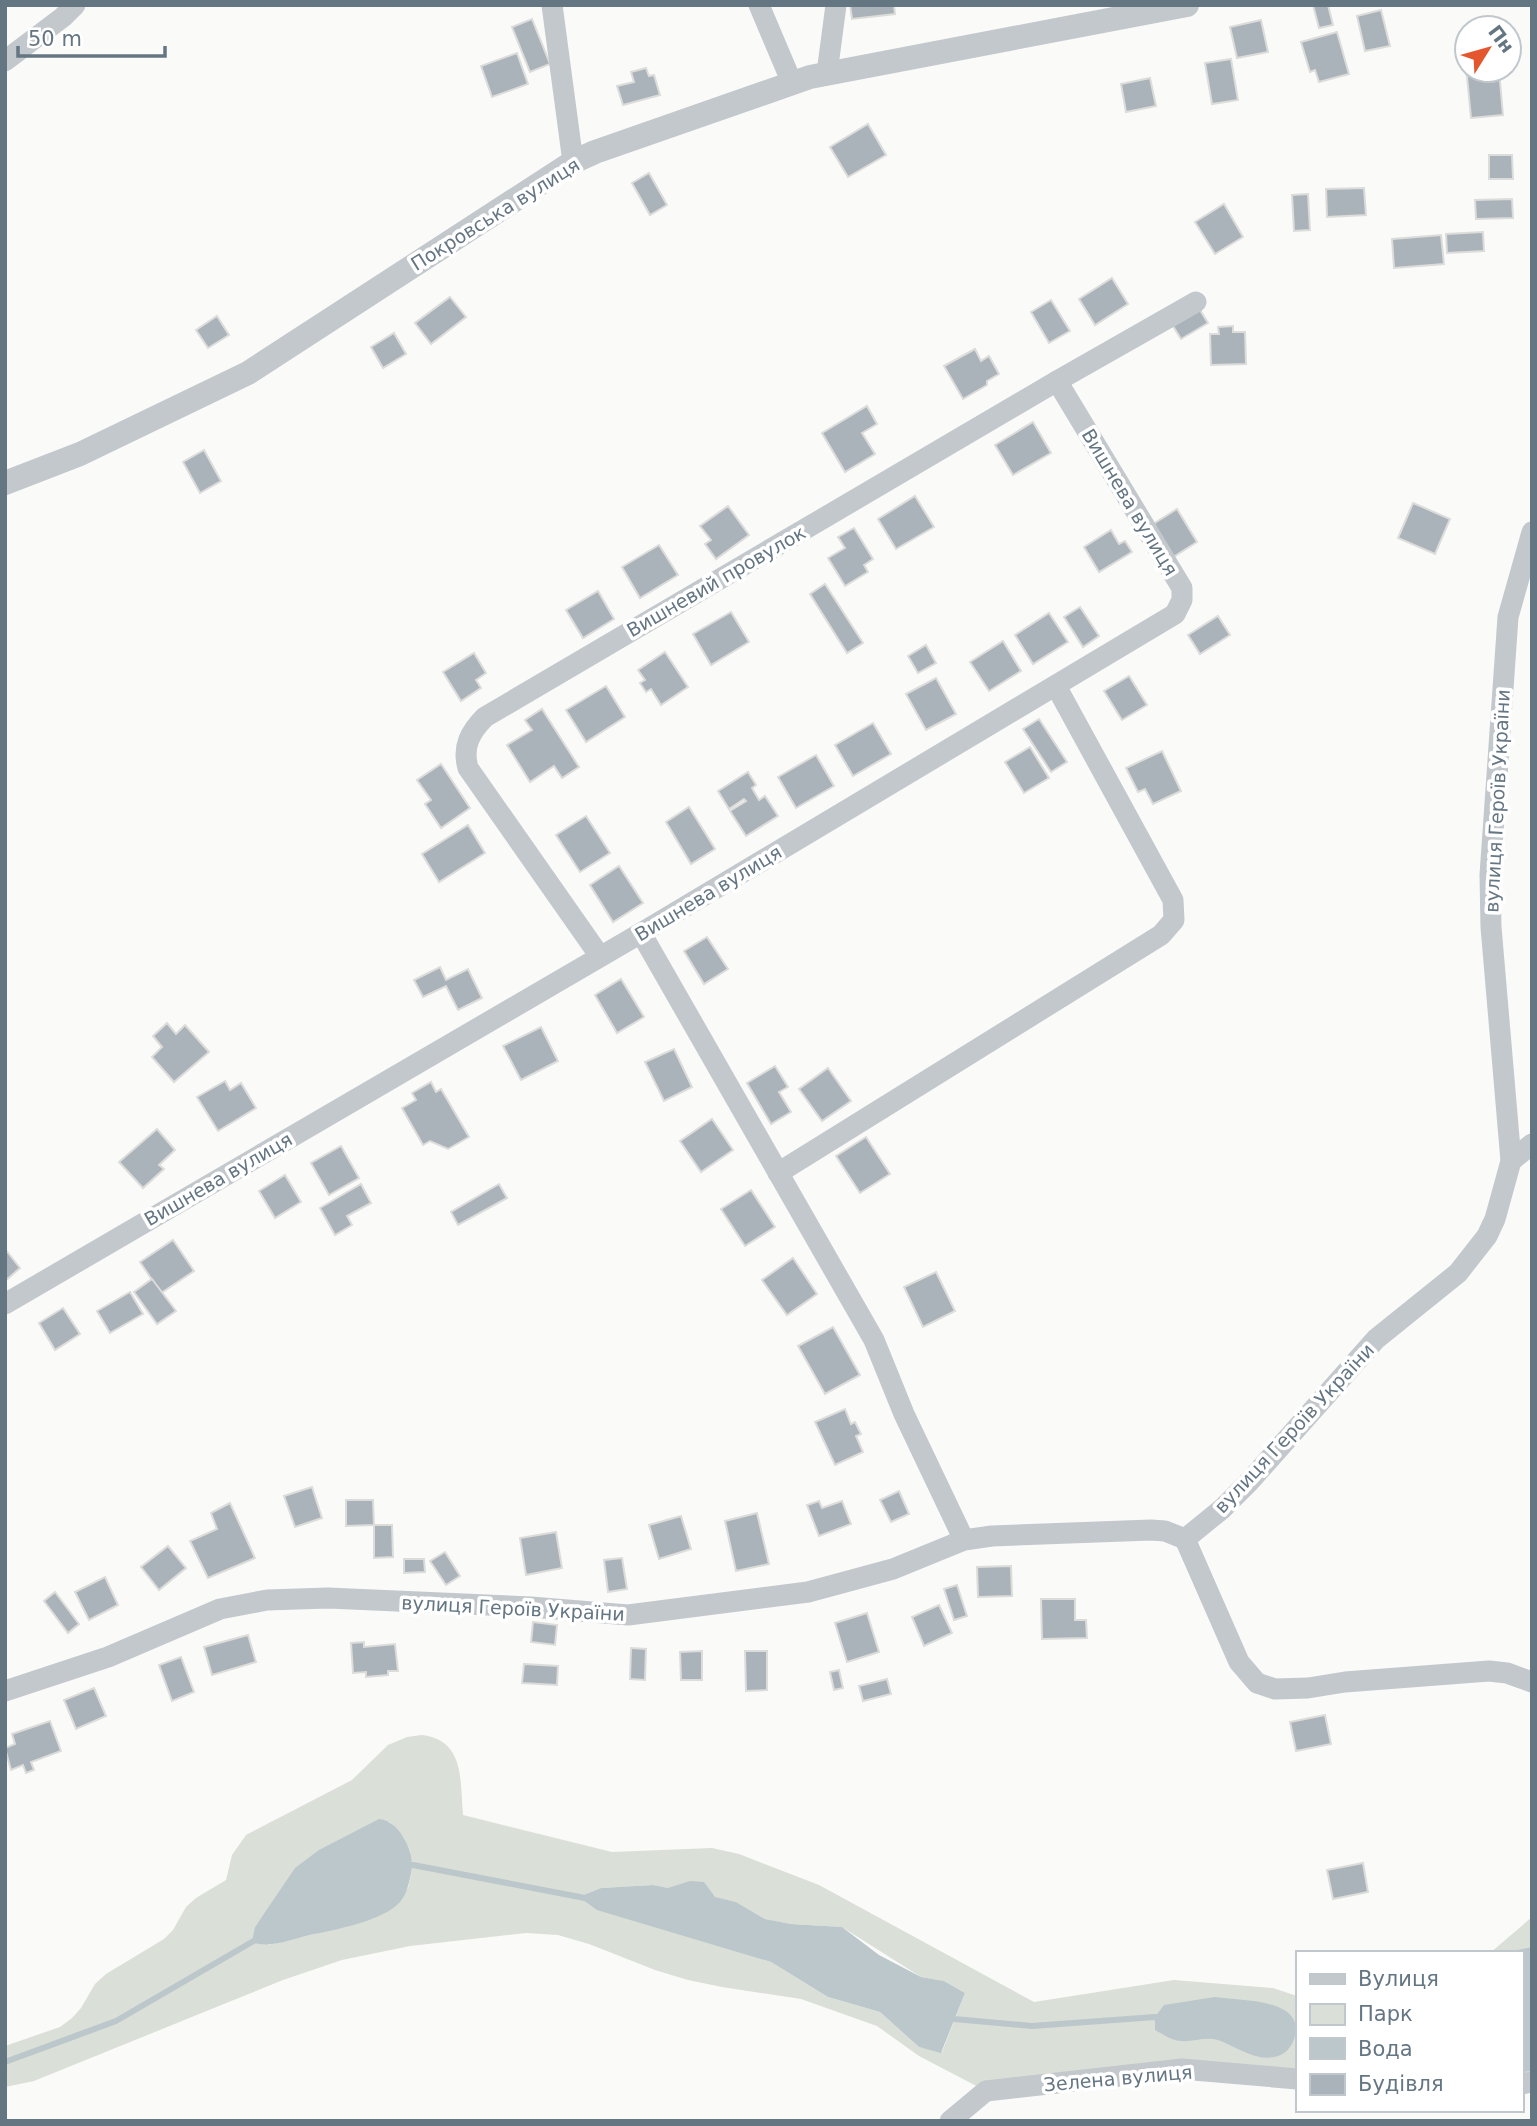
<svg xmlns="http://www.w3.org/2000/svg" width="1537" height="2126" viewBox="0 0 1537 2126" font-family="'DejaVu Sans',sans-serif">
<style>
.green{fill:#dadfd7;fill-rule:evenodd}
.water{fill:#bbc7cb}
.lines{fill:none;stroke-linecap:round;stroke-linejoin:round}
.stream{stroke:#bbc7cb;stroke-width:6}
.building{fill:#aab3b9;stroke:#dcdcda;stroke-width:2}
.minor{stroke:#c3c8cc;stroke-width:21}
.tertiary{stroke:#c3c8cc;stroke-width:24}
.labels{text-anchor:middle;stroke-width:7;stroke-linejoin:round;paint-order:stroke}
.street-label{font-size:19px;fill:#657683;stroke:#fff}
</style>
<rect width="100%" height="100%" fill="#fafaf8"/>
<!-- green -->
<g class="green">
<path d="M422 1735C465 1740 460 1781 463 1815L612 1852 712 1848 739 1854 819 1885 1034 2002 1174 1980 1273 1988 1297 1996V2079L1182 2069 986 2091 919 2056 877 2026 801 1999 722 1987 688 1980 655 1970 589 1944 558 1935 526 1933 410 1946 342 1960 283 1980 34 2081 5 2087V2046L60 2027 72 2018 81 2008 95 1984 106 1974 164 1939 173 1930 186 1907 196 1898 226 1880 232 1855 246 1835 352 1780 388 1745 407 1737ZM390 1822 404 1838 410 1851 413 1865 408 1888 383 1914 335 1929 269 1945 255 1927 263 1916ZM653 1885 736 1902 765 1919 791 1924 842 1927 921 1977 944 1981 965 1993 942 2052 919 2047 880 2012 828 1997 771 1962 636 1921 580 1897 601 1888Z"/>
<polygon points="1532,1917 1532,2082 1521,2084 1521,1953 1490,1953"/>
</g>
<!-- water -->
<g class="water">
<path d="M379 1819C391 1820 401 1831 406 1842 412 1854 414 1864 410 1878 408 1887 406 1895 400 1902 383 1921 334 1930 310 1935 292 1939 270 1949 252 1942L255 1927 295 1868 319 1850Z"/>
<polygon points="690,1881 704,1882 715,1897 736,1902 765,1919 791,1924 842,1927 879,1955 921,1977 944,1981 965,1993 941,2053 919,2047 880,2012 828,1997 771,1962 597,1910 579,1897 601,1888 653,1885 668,1888"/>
<polygon points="1532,1947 1532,2071 1521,2072 1521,1953 1503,1953"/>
<path d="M1215 1997C1240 2001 1304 1998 1295 2036 1292 2047 1285 2055 1274 2057 1255 2061 1235 2046 1218 2040 1204 2036 1188 2044 1175 2040 1168 2038 1161 2033 1155 2030V2017L1164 2005Z"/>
</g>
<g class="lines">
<!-- stream -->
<g class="stream">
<polyline points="407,1867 413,1865 585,1898"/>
<polyline points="947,2016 954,2019 1032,2026 1155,2017 1162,2019"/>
<polyline points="5,2062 116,2021 257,1939"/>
</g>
</g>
<!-- building -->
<g class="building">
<polygon points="850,5 894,5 895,14 852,19"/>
<polygon points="1313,5 1328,5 1333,25 1319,28"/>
<polygon points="1381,10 1390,46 1365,51 1357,16"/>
<polygon points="532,19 550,64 530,72 512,27"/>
<polygon points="1261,20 1268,52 1237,58 1230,27"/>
<polygon points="1337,32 1349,74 1319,82 1315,70 1310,72 1301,42"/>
<polygon points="517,53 528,84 492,97 481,66"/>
<polygon points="1231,59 1238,100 1212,104 1205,63"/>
<polygon points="1466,66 1467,70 1499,70 1503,115 1471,118"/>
<polygon points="646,68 649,76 654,75 660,95 623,105 617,86 634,82 631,72"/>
<polygon points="1150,78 1156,106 1126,112 1121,84"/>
<polygon points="868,124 886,155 848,177 830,147"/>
<polygon points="1489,155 1512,155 1513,179 1489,179"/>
<polygon points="649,173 667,205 650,215 632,183"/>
<polygon points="1364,188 1366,215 1327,217 1326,189"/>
<polygon points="1308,194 1310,230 1294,231 1292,195"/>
<polygon points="1512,199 1513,218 1476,219 1475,200"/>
<polygon points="1224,204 1243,237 1215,254 1195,222"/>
<polygon points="1483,232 1484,251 1447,253 1446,234"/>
<polygon points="1441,235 1444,264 1394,268 1392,239"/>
<polygon points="1112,278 1128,304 1095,325 1079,299"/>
<polygon points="450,297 466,317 431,344 415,323"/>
<polygon points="1051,300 1070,331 1049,343 1031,312"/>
<polygon points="1200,310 1208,323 1181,339 1173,326"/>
<polygon points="217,316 229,335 208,348 196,330"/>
<polygon points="1233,326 1233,332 1245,332 1246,364 1211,365 1210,334 1219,334 1218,327"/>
<polygon points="394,333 406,354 383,368 371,347"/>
<polygon points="975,349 981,361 989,356 999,374 987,381 987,385 963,399 944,366"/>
<polygon points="867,406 877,424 862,433 875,454 845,472 822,433"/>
<polygon points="1033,422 1051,453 1013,475 995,445"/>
<polygon points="204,450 221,481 200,493 183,462"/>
<polygon points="915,496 934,527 896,549 878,519"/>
<polygon points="1413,503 1450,519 1435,554 1398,538"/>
<polygon points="728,506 749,535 716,559 705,544 711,540 700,526"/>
<polygon points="1177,509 1197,542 1170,559 1150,526"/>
<polygon points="854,528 873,559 864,565 868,572 845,586 828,558 845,548 838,537"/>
<polygon points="1111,530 1119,544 1125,541 1132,552 1099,572 1084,547"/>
<polygon points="659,545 678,575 640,598 622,567"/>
<polygon points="825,584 863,643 847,653 810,594"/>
<polygon points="598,591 614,619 583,638 566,610"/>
<polygon points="1080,607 1099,636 1083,647 1064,617"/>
<polygon points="731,612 749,642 711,665 693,634"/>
<polygon points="1049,613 1068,642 1033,664 1015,635"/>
<polygon points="1218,616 1230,635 1200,654 1188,635"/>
<polygon points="1003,641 1021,671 989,691 970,662"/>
<polygon points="926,645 936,663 918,673 908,656"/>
<polygon points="665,652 688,687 661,705 651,689 646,692 640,683 645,680 638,670"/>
<polygon points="474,653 486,673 476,680 481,688 461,701 443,672"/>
<polygon points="1129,676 1147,705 1122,720 1104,691"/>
<polygon points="936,678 956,714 926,730 906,694"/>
<polygon points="606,686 625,717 586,742 566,710"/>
<polygon points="542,709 579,767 562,778 554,766 530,782 507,745 532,730 525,720"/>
<polygon points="1039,719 1067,762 1051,772 1023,729"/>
<polygon points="873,723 891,754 853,776 835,745"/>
<polygon points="1030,747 1049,778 1024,793 1005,762"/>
<polygon points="1162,751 1181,791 1153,804 1145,789 1138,792 1126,768"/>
<polygon points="816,755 834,786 796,808 778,777"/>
<polygon points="441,764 470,808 441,828 425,804 431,800 417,780"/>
<polygon points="748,772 756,785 752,788 759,800 765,796 778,816 746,836 730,811 746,801 744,799 729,809 718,791"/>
<polygon points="689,807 715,849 691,864 666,822"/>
<polygon points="586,816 610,853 580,872 556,835"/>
<polygon points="468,825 485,853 439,882 422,854"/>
<polygon points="619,866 643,903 613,922 590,885"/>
<polygon points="707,937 728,969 704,984 684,951"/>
<polygon points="440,967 446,980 468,969 482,998 458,1010 446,986 423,997 414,980"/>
<polygon points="621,979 644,1017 617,1033 595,995"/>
<polygon points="167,1023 176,1034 185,1025 209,1052 174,1082 152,1057 162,1047 153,1036"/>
<polygon points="541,1027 558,1061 521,1080 503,1046"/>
<polygon points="674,1049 692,1087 664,1101 645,1062"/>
<polygon points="775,1066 788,1087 779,1092 791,1112 771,1124 747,1083"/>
<polygon points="828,1068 851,1101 822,1121 799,1089"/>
<polygon points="225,1081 230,1090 241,1083 256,1108 218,1131 197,1097"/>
<polygon points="431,1082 436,1092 441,1089 469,1137 448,1149 430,1141 423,1145 402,1108 416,1100 412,1093"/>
<polygon points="712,1119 733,1150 701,1172 680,1141"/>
<polygon points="157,1129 175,1150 159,1165 164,1169 143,1188 119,1162"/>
<polygon points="866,1137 890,1174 860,1193 836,1156"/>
<polygon points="341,1146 359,1178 329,1195 311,1163"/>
<polygon points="285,1175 301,1202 275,1218 259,1191"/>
<polygon points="361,1184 371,1203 347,1216 352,1225 335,1235 320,1208"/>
<polygon points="499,1184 507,1198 458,1225 451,1212"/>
<polygon points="751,1190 775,1227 745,1246 721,1209"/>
<polygon points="173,1240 194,1271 161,1293 140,1262"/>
<polygon points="5,1249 20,1268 5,1281"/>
<polygon points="793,1258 817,1294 787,1315 762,1280"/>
<polygon points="936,1272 955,1311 923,1327 904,1287"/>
<polygon points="152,1279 176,1311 157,1324 134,1292"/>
<polygon points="130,1292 143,1314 110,1333 97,1311"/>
<polygon points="63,1308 80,1334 55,1350 39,1323"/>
<polygon points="833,1327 860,1375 825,1394 798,1346"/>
<polygon points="845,1409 851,1424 855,1422 861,1434 856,1436 863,1452 835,1465 815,1422"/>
<polygon points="312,1487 322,1518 295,1527 284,1496"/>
<polygon points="899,1491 909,1514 891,1522 880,1500"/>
<polygon points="346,1500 373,1500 374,1525 346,1526"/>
<polygon points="819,1501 822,1508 842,1501 851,1524 819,1536 807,1505"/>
<polygon points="230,1503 255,1558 208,1578 190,1541 217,1529 211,1513"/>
<polygon points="757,1513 769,1564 736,1571 725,1521"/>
<polygon points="681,1516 691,1549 659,1559 649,1525"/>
<polygon points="374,1525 392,1525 393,1557 374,1558"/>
<polygon points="556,1532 562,1568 526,1575 520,1538"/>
<polygon points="168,1546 186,1568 159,1590 141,1567"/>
<polygon points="445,1552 460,1576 446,1585 430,1561"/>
<polygon points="622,1558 627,1589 608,1592 604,1560"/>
<polygon points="404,1559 424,1559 425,1572 404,1573"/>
<polygon points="1011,1566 1012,1596 978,1597 977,1567"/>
<polygon points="105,1577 118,1605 89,1620 75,1592"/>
<polygon points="957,1585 967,1616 954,1620 944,1589"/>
<polygon points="55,1592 79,1624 68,1633 44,1601"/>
<polygon points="1041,1599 1075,1599 1075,1620 1086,1620 1087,1638 1042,1639"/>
<polygon points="939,1605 952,1633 924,1646 912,1617"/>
<polygon points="867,1613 879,1652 847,1662 835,1623"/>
<polygon points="533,1622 557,1625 555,1645 531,1642"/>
<polygon points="248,1635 256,1662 212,1675 204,1647"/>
<polygon points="364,1642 364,1647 395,1644 398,1671 388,1671 388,1675 366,1677 366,1672 353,1673 351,1643"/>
<polygon points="631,1648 646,1649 645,1680 630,1679"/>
<polygon points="702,1651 702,1680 681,1680 680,1652"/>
<polygon points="745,1651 767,1651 767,1690 746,1691"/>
<polygon points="181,1657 194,1692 172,1701 159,1665"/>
<polygon points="524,1664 558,1666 557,1685 522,1683"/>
<polygon points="839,1670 843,1688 834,1690 830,1672"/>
<polygon points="887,1679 891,1694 863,1701 859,1686"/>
<polygon points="94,1688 106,1716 76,1729 64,1700"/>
<polygon points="1325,1715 1331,1744 1296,1751 1290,1722"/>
<polygon points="50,1721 61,1751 31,1762 34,1770 26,1773 23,1765 11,1770 5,1748 15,1744 12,1734"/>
<polygon points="1363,1863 1368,1892 1333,1899 1327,1870"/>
</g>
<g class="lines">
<!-- minor -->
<g class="minor">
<polyline points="552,5 573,162"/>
<polyline points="759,5 792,83"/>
<polyline points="5,61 63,17 75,5"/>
<polyline points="827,73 836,5"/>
<polyline points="641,933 874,1340 904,1414 964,1540"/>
<path d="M599 955 468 768C462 747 470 732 485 717L1057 381 1196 302"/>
<polyline points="1511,1161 1532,1144"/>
<polyline points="778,1173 1161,935 1174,920 1173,900 1056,686"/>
<polyline points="5,1304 641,933 1175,614 1182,600 1182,588 1057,381"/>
<polyline points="1185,1539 1239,1662 1257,1683 1275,1689 1308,1688 1345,1682 1489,1671 1507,1673 1532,1682"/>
<polyline points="5,1691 108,1657 220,1609 267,1600 328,1598 531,1607 628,1615 808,1592 893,1569 964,1540 992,1536 1151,1530 1165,1531 1185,1539 1222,1509 1249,1482 1376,1339 1458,1273 1487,1236 1495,1219 1511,1161 1491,927 1490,875 1508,617 1532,532"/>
<polyline points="1521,2084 1532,2082"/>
<polyline points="950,2121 986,2091 1182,2069 1297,2079"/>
</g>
<!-- tertiary -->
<polyline class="tertiary" points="5,483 80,454 248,373 573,162 595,152 810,77 1187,5"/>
</g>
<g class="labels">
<!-- street labels -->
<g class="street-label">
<text transform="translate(495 214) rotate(-32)" y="7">Покровська вулиця</text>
<text transform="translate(1130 502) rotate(59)" y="7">Вишнева вулиця</text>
<text transform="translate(716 581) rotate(-30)" y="7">Вишневий провулок</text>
<text transform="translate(1497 801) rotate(-87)" y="7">вулиця Героїв України</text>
<text transform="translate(708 893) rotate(-31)" y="7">Вишнева вулиця</text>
<text transform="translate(218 1179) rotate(-30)" y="7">Вишнева вулиця</text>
<text transform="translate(1294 1428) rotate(-47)" y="7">вулиця Героїв України</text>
<text transform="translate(513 1608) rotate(3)" y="7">вулиця Героїв України</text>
<text transform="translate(1118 2078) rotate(-5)" y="7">Зелена вулиця</text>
</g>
</g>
<!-- border -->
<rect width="1537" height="2126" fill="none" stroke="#657683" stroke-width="14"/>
<!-- legend -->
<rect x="1296" y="1951" width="228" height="161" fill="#ffffff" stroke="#c1c8cd" stroke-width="2"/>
<rect x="1310" y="1974" width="35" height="10" fill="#c3c8cc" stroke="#c1c8cd" stroke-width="2"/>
<text x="1358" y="1986" font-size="21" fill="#657683">Вулиця</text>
<rect x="1310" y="2004" width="35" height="21" fill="#dadfd7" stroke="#c1c8cd" stroke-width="2"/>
<text x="1358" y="2021" font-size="21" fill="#657683">Парк</text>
<rect x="1310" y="2038" width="35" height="21" fill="#bbc7cb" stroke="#c1c8cd" stroke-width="2"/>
<text x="1358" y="2056" font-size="21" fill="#657683">Вода</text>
<rect x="1310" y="2074" width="35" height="21" fill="#aab3b9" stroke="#c1c8cd" stroke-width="2"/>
<text x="1358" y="2091" font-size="21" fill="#657683">Будівля</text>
<!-- north arrow -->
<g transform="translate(1488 49) rotate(53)"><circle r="33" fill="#ffffff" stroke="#c1c8cd" stroke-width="2"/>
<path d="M0-5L12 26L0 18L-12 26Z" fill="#e4572e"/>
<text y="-10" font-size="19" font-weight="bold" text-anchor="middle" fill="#657683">Пн</text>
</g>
<!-- scale -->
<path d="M18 46v10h147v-10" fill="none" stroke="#657683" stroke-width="3.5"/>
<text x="28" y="46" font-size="21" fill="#657683" stroke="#ffffff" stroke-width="5" paint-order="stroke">50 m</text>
</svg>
